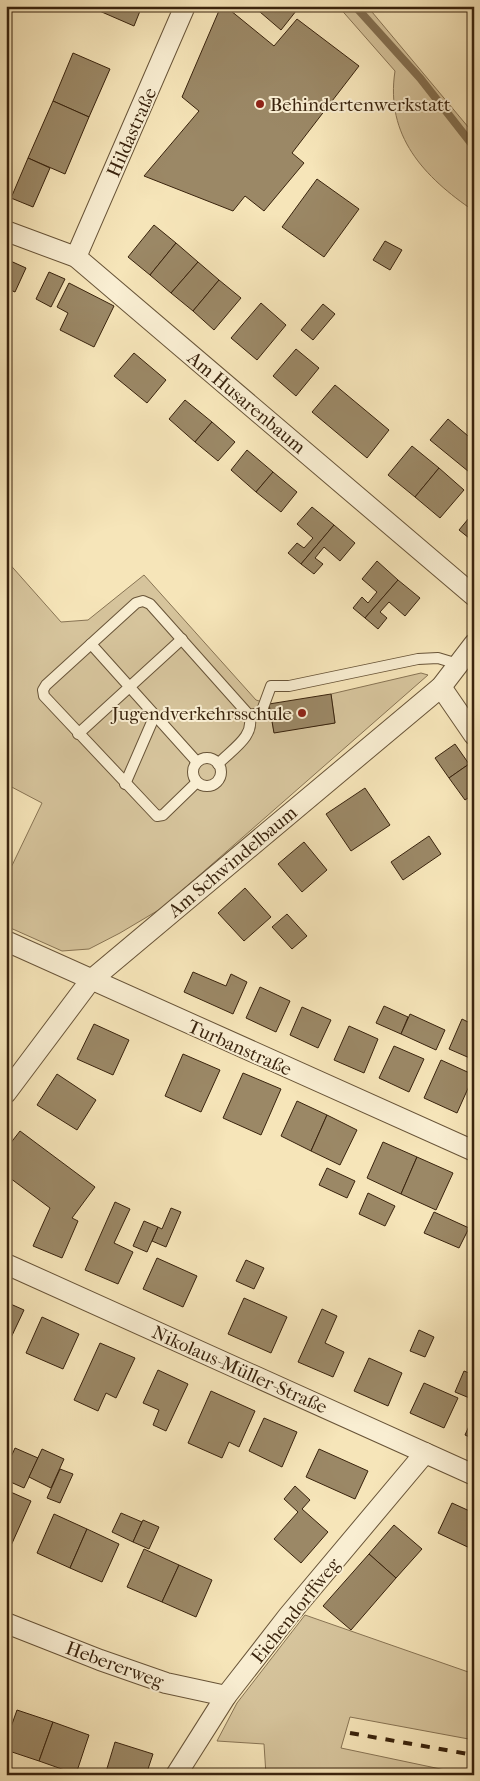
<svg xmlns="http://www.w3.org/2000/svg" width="480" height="1781" viewBox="0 0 480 1781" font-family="'IM FELL French Canon',serif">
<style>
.green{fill:#d6c49c;stroke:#887454}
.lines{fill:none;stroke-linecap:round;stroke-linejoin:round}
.stream{stroke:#847051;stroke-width:8}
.building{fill:#9b8866;stroke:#39230d}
.service-casing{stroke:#685438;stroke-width:12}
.minor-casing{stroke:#685438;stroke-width:22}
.service{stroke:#f9eed2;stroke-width:10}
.minor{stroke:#f9eed2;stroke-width:20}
.rail{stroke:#39230d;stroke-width:4;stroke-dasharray:9 9;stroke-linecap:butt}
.poi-dot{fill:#8f2418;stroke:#f9eed2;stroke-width:2}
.labels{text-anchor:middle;stroke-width:4;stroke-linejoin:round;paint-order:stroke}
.poi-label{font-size:19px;fill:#39230d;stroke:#f9eed2;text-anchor:start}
.street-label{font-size:19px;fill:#39230d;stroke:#f9eed2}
</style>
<rect width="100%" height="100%" fill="#f6e5b9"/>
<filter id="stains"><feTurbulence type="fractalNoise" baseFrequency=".004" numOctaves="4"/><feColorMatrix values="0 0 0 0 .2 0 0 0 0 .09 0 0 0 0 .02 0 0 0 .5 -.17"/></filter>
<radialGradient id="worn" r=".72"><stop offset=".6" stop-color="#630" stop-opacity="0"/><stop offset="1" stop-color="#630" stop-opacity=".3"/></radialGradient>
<!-- green -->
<g class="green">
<path d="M338 6H367L474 134V211C424 177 385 136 395 71Z"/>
<polygon points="6,560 61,622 88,620 144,575 256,700 269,704 274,732 335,723 331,694 421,673 428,675 162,908 120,933 89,949 62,951 6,926 6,878 42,803 6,784"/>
<polygon points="305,1615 474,1674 474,1740 350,1717 341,1748 469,1775 266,1775 264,1744 217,1741 237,1703"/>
</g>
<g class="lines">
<!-- stream -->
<polyline class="stream" points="355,6 420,78 474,147"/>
</g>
<!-- building -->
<g class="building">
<polygon points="88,6 142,6 134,26"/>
<polygon points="221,6 225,6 274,46 297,19 359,66 292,153 304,163 264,211 245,196 233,211 144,176 199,111 182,97"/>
<polygon points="253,6 300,6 281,30"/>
<polygon points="73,53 110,69 89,117 53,101"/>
<polygon points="53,101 89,117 65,174 28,158"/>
<polygon points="28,158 50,168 33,207 11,198"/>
<polygon points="317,179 359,209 324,257 282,227"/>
<polygon points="154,225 176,243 150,275 128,257"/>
<polygon points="385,241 402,250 390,270 373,260"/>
<polygon points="176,243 198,262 171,293 150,275"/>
<polygon points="6,259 26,268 15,292 6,288"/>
<polygon points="198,262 219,280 193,311 171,293"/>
<polygon points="49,272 65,279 51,307 36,299"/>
<polygon points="219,280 241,298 214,330 193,311"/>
<polygon points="69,283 114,306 94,347 60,330 68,313 57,307"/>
<polygon points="261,303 286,325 257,360 231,338"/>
<polygon points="323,304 335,314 313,340 301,330"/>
<polygon points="296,349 319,368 296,396 273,376"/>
<polygon points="134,353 166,380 147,403 114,376"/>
<polygon points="335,385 389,430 367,458 312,412"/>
<polygon points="185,400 212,422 195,442 169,419"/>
<polygon points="448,419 474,441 474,476 430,440"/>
<polygon points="212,422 235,442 218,461 195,442"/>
<polygon points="412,446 439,468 415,497 388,475"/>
<polygon points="247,450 273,472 256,492 231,470"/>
<polygon points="439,468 464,490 440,518 415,497"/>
<polygon points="273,472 297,492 281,512 256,492"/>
<polygon points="312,507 334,525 301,564 288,553 297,543 304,548 313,538 297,524"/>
<polygon points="474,512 474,542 459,530"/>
<polygon points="334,525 355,543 340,561 324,547 315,558 323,564 314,574 301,564"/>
<polygon points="377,561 398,580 365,618 353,608 362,597 368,603 377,592 362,579"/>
<polygon points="398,580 420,598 405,616 389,602 380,612 387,618 378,629 365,618"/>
<polygon points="331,694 335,723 274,733 269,704"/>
<polygon points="455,744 469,764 449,778 435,758"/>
<polygon points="469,764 474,772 474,794 465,800 449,778"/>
<polygon points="365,788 390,825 351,851 326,814"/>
<polygon points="429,836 441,854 403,880 391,862"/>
<polygon points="304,842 327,870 302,892 278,864"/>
<polygon points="245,888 271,917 244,941 218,913"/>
<polygon points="287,914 307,936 292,949 272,927"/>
<polygon points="193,972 226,986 231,974 247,982 233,1014 184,992"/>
<polygon points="260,987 290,1001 276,1032 246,1018"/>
<polygon points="384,1006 408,1017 401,1034 376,1023"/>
<polygon points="302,1007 331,1020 318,1048 290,1035"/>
<polygon points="410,1014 445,1030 436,1050 401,1034"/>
<polygon points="462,1019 474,1025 472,1059 449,1049"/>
<polygon points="94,1024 129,1040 113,1075 77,1059"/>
<polygon points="349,1026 378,1039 364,1073 334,1060"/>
<polygon points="394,1046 424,1059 409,1092 379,1078"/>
<polygon points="183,1054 220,1070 201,1112 165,1096"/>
<polygon points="441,1060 474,1075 457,1113 424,1098"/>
<polygon points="243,1073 281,1089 261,1135 223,1118"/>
<polygon points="57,1074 96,1100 77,1130 37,1105"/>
<polygon points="297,1101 327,1115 311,1151 281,1136"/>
<polygon points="327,1115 357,1130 340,1165 311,1151"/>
<polygon points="20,1131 95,1187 72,1218 78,1221 62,1258 33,1246 50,1208 6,1175 6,1149"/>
<polygon points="383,1142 417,1157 401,1194 367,1178"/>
<polygon points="417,1157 453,1173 436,1210 401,1194"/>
<polygon points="327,1168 355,1181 347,1198 319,1185"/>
<polygon points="368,1193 395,1206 385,1226 359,1214"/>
<polygon points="115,1202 130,1209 114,1243 133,1252 118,1284 85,1270"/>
<polygon points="171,1208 181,1212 166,1247 152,1241 158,1227 162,1229"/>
<polygon points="434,1212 469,1228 459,1248 424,1233"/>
<polygon points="144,1221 158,1227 147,1252 133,1246"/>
<polygon points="157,1258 197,1276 183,1307 143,1289"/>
<polygon points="246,1260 264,1268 254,1289 236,1281"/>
<polygon points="244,1298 287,1317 271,1353 228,1334"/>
<polygon points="6,1302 24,1310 8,1344 6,1343"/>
<polygon points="322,1309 337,1316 325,1343 344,1352 333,1377 298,1362"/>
<polygon points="42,1317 79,1334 63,1369 26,1353"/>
<polygon points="419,1330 434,1337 425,1357 410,1351"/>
<polygon points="100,1343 135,1358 116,1398 106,1393 98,1411 74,1400"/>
<polygon points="369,1358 402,1373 388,1406 354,1391"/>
<polygon points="158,1370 188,1384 166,1431 153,1425 159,1410 143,1403"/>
<polygon points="464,1371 474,1375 472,1399 455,1392"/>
<polygon points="424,1383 458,1398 444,1428 410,1413"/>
<polygon points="211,1391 255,1411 239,1447 229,1442 222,1458 188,1443"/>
<polygon points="474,1415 474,1439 465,1435"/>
<polygon points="264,1418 297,1432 282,1467 249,1451"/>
<polygon points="15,1448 38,1458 24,1488 6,1480 6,1468"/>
<polygon points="42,1449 64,1459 51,1488 29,1477"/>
<polygon points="319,1449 368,1471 355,1499 306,1477"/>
<polygon points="60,1469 73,1474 60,1503 47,1498"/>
<polygon points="295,1486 310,1500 302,1509 328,1532 301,1563 274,1539 298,1512 284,1499"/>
<polygon points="6,1490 31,1501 9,1550 6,1549"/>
<polygon points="452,1503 474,1513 474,1550 438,1533"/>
<polygon points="121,1513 142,1522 133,1542 112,1532"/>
<polygon points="54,1514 87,1529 70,1568 37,1553"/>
<polygon points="143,1520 159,1527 149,1549 133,1542"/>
<polygon points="394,1525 422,1549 396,1578 369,1554"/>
<polygon points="87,1529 119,1544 102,1582 70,1568"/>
<polygon points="144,1549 179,1565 162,1602 127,1587"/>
<polygon points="369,1554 396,1578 351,1630 323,1606"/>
<polygon points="179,1565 212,1580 196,1617 162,1602"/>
<polygon points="17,1710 53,1722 39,1761 6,1750 6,1741"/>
<polygon points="53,1722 89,1735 76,1774 39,1761"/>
<polygon points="115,1742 153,1754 146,1775 105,1775"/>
</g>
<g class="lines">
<!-- service casing -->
<g class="service-casing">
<g id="service">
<polyline points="91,644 197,762"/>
<polyline points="249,715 261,713 271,686 289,686 418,659 438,658 458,664"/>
<polyline points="78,734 182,639"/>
<circle cx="207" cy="772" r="14"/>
<path d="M197 782 163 815 157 816 44 696 43 690 46 685 136 603 143 601 150 604 249 715C256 736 232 749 218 764"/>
<polyline points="125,784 155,715"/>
</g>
</g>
<!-- minor casing -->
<g class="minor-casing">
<g id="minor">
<polyline points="6,231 76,257 474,596"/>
<polyline points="76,257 185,6"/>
<polyline points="441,687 474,735"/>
<polyline points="6,941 474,1151"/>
<polyline points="6,1093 90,981 441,687 474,644"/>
<polyline points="6,1264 474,1475"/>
<polyline points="6,1623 100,1660 166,1683 226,1696"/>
<polyline points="176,1775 226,1696 289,1615 425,1453"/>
</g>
</g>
<!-- service -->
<use href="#service" class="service"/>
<!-- minor -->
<use href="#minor" class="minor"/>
<!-- rail -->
<polyline class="rail" points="350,1733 474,1755"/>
</g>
<!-- markers -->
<g class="poi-dot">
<circle cx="260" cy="104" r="5"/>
<circle cx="302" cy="713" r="5"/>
</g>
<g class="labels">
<!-- poi labels -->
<g class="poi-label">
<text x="270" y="111">Behindertenwerkstatt</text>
<text x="292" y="720" text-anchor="end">Jugendverkehrsschule</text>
</g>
<!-- street labels -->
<g class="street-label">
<text transform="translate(131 132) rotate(-66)" y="7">Hildastraße</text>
<text transform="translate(247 402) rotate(40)" y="7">Am Husarenbaum</text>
<text transform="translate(232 861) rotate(-40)" y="7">Am Schwindelbaum</text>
<text transform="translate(240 1047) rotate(24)" y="7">Turbanstraße</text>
<text transform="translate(240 1369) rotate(24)" y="7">Nikolaus-Müller-Straße</text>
<text transform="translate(295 1610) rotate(-51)" y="7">Eichendorffweg</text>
<text transform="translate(115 1664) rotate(20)" y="7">Hebererweg</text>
</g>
</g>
<!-- margin -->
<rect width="480" height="1781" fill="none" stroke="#f6e5b9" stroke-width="25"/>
<rect x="8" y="8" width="465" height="1766" fill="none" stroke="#39230d" stroke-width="2.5"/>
<rect x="12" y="12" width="455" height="1756" fill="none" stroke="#39230d"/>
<rect width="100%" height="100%" filter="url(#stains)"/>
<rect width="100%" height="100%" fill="url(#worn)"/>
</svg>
